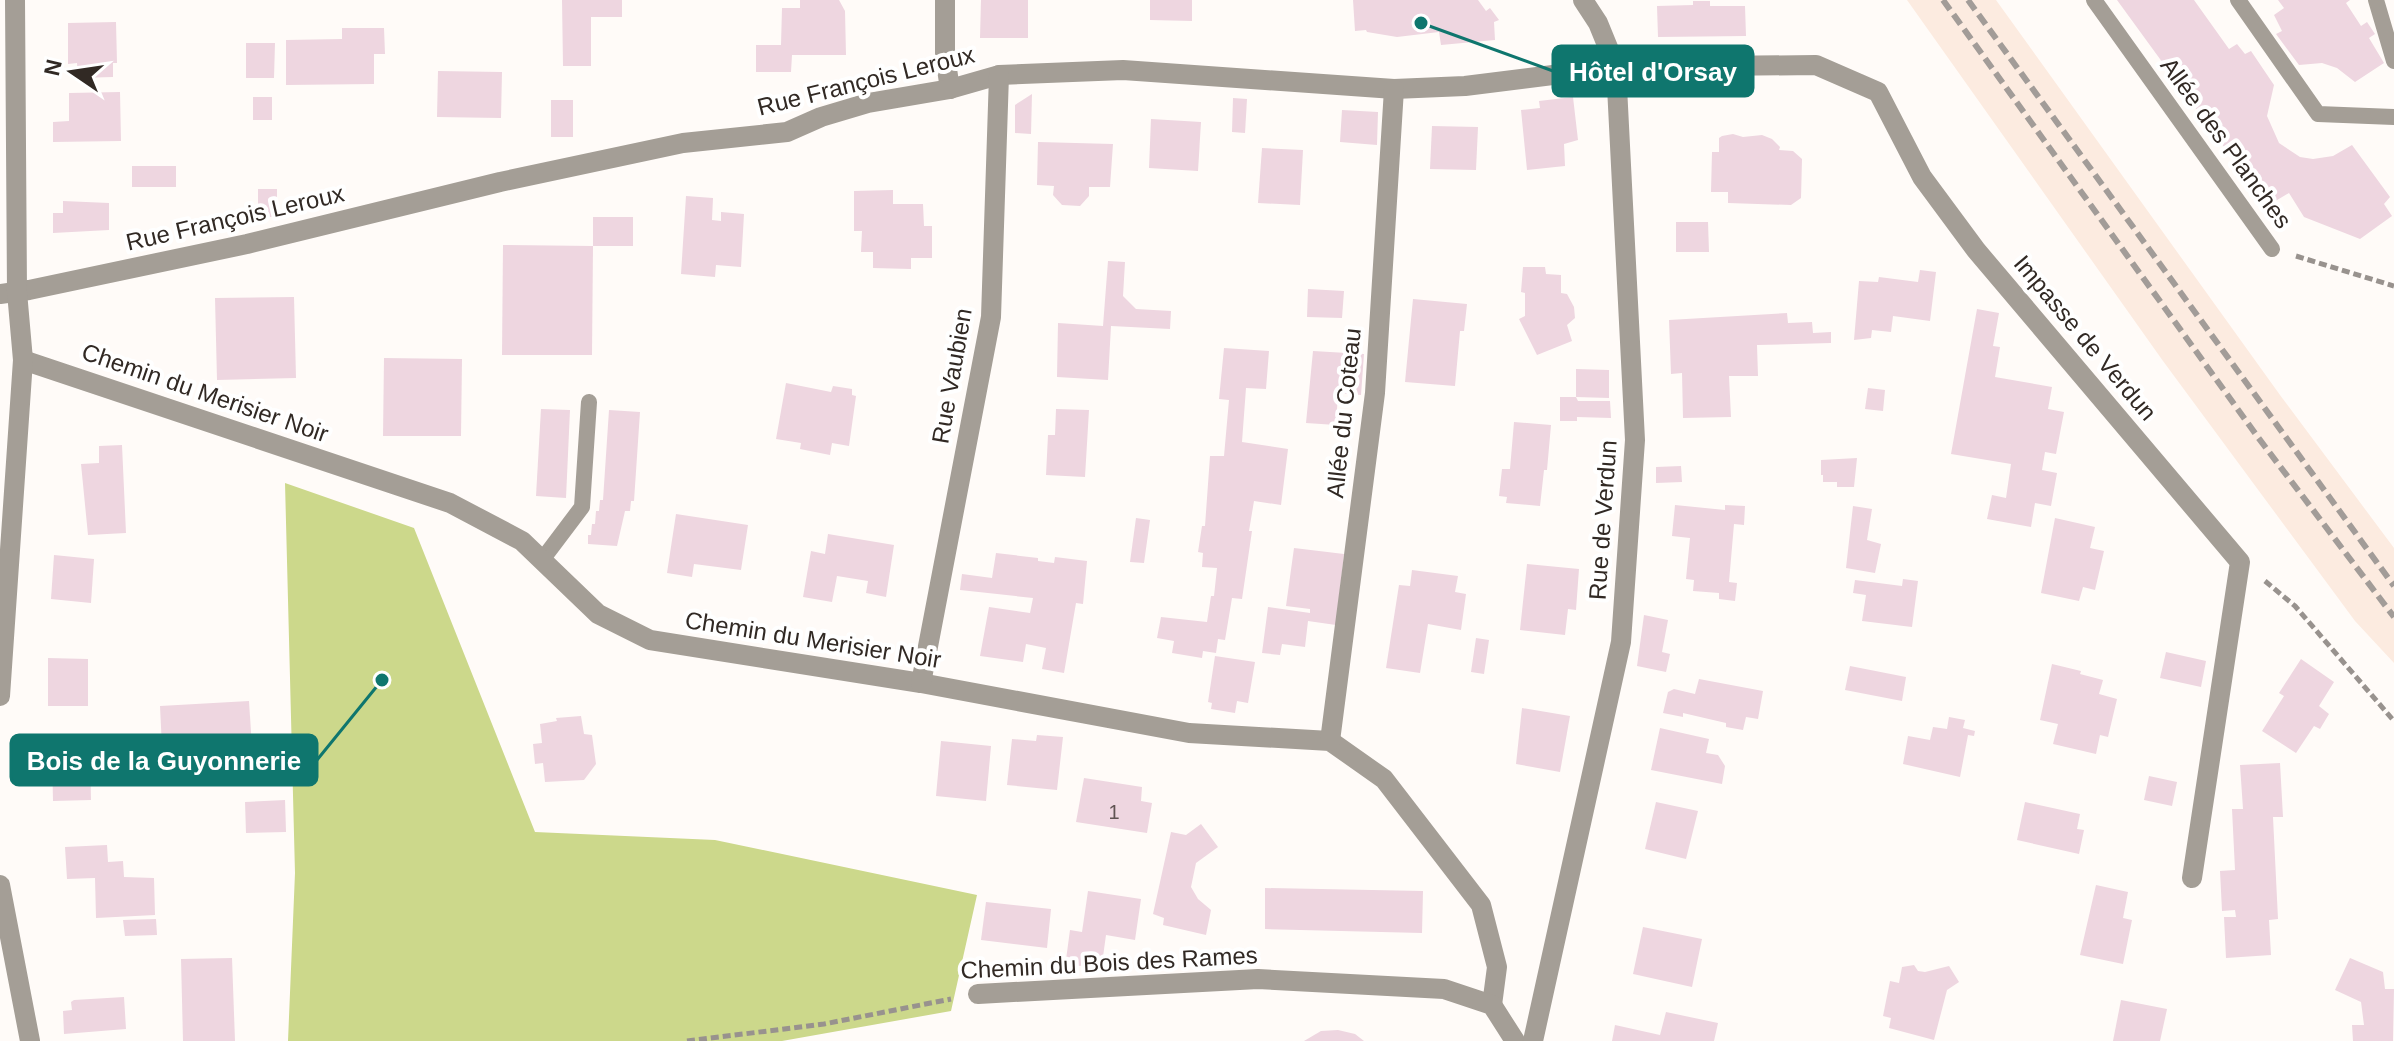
<svg xmlns="http://www.w3.org/2000/svg" width="2394" height="1041" viewBox="0 0 2394 1041" font-family="Arial,sans-serif">
<style>
.built{fill:#fcebe0}
.green{fill:#ccd88b}
.building{fill:#eed6e0}
.lines{fill:none;stroke-linecap:round;stroke-linejoin:round}
.path{stroke:#98928e;stroke-width:5;stroke-dasharray:8 4;stroke-linecap:butt}
.service{stroke:#a49e96;stroke-width:16}
.minor{stroke:#a49e96;stroke-width:20}
.tertiary{stroke:#a49e96;stroke-width:20}
.rail{stroke:#a29c98;stroke-width:6;stroke-dasharray:12 6;stroke-linecap:butt}
.labels{text-anchor:middle;stroke-width:8;stroke-linejoin:round;paint-order:stroke}
.number-label{font-size:20px;fill:#605453}
.street-label{font-size:24px;fill:#312924;stroke:#fff}
.leader{fill:none;stroke:#0f766e;stroke-width:3}
.callout-dot{fill:#0f766e;stroke:#fff;stroke-width:3}
.callout{fill:#0f766e;stroke:#0f766e;stroke-width:3}
.callout-label{font-size:26px;text-anchor:middle;font-weight:bold;fill:#fff}
</style>
<rect width="100%" height="100%" fill="#fffbf8"/>
<!-- built -->
<polygon class="built" points="1907,0 1996,0 2280,395 2394,548 2394,663 2355,621 2163,361"/>
<!-- green -->
<polygon class="green" points="285,483 414,528 535,832 715,840 977,895 951,1011 782,1041 288,1041 295,873"/>
<!-- building -->
<g class="building">
<polygon points="562,0 622,0 622,17 591,17 591,66 563,66"/>
<polygon points="800,0 839,0 845,11 846,55 792,55 791,72 756,72 756,45 781,45 782,8 800,8"/>
<polygon points="981,0 1028,0 1028,38 980,38"/>
<polygon points="1150,0 1192,0 1192,21 1150,20"/>
<polygon points="1353,0 1478,0 1486,11 1490,8 1499,20 1494,22 1495,40 1441,45 1439,32 1397,37 1367,32 1366,30 1355,31"/>
<polygon points="2117,0 2194,0 2229,49 2237,44 2245,54 2251,51 2274,85 2267,116 2279,143 2300,157 2313,159 2333,156 2352,145 2390,197 2384,204 2392,216 2360,239 2304,217 2289,193 2267,206"/>
<polygon points="2278,0 2350,0 2346,3 2361,26 2367,22 2375,34 2369,38 2384,63 2355,82 2337,68 2322,63 2299,65 2276,34 2282,31 2274,15 2284,8"/>
<polygon points="1693,1 1710,1 1710,6 1745,6 1746,36 1658,37 1657,6 1693,5"/>
<polygon points="116,22 117,63 113,63 113,77 78,78 77,63 68,64 68,23"/>
<polygon points="342,28 384,28 385,54 374,54 374,84 286,85 286,40 342,39"/>
<polygon points="246,43 275,43 274,78 246,78"/>
<polygon points="438,71 502,72 501,118 437,117"/>
<polygon points="120,92 121,141 53,142 53,122 69,121 69,93"/>
<polygon points="1032,94 1031,134 1015,133 1015,105"/>
<rect x="253" y="97" width="19" height="23"/>
<polygon points="1573,97 1578,140 1564,144 1565,166 1527,170 1521,110 1540,108 1539,101"/>
<polygon points="1233,98 1247,99 1245,133 1232,132"/>
<rect x="551" y="100" width="22" height="37"/>
<polygon points="1342,110 1378,112 1377,145 1340,142"/>
<polygon points="1151,119 1201,122 1198,171 1149,168"/>
<polygon points="1432,126 1478,127 1476,170 1430,169"/>
<polygon points="1733,134 1743,137 1762,135 1772,139 1780,147 1779,150 1793,151 1802,159 1801,198 1791,205 1728,203 1728,192 1711,192 1712,152 1719,152 1719,138 1722,136"/>
<polygon points="1038,142 1113,144 1110,187 1089,187 1089,196 1080,206 1062,205 1053,195 1054,186 1037,185"/>
<polygon points="1262,148 1303,150 1300,205 1258,203"/>
<rect x="132" y="166" width="44" height="21"/>
<polygon points="258,189 277,189 277,216 258,219"/>
<polygon points="893,190 893,204 923,204 924,226 932,226 932,258 911,258 911,269 873,268 873,252 861,252 862,231 854,231 854,191"/>
<polygon points="686,196 713,198 712,220 721,221 721,212 744,214 741,267 716,265 715,277 681,274"/>
<polygon points="63,201 109,203 109,230 53,233 53,213 63,213"/>
<rect x="593" y="217" width="40" height="29"/>
<polygon points="1676,222 1708,222 1709,252 1676,252"/>
<polygon points="503,245 593,246 592,355 502,355"/>
<polygon points="1108,261 1125,262 1123,296 1136,309 1171,311 1170,329 1111,326 1108,380 1057,377 1058,323 1103,326"/>
<polygon points="1523,267 1545,267 1546,274 1561,275 1561,293 1567,294 1574,307 1575,318 1567,325 1572,341 1537,355 1519,319 1525,316 1525,293 1521,292"/>
<polygon points="1920,270 1936,272 1930,321 1893,316 1891,332 1872,330 1871,338 1854,340 1859,281 1878,282 1879,277 1918,282"/>
<polygon points="1308,289 1344,291 1342,318 1307,317"/>
<polygon points="294,297 296,378 217,380 215,298"/>
<polygon points="1413,299 1467,304 1464,331 1460,331 1455,386 1405,382"/>
<polygon points="1977,309 1999,313 1993,346 2000,347 1995,377 2052,387 2048,409 2064,412 2056,454 2045,452 2042,470 2057,473 2051,506 2035,503 2031,527 1987,519 1992,495 2006,498 2011,464 1951,454"/>
<polygon points="1787,313 1788,323 1812,322 1813,333 1831,332 1831,343 1757,345 1758,376 1729,376 1731,417 1683,418 1682,373 1671,374 1669,320"/>
<polygon points="1224,348 1269,351 1266,389 1246,388 1242,442 1288,449 1281,505 1254,501 1249,531 1252,531 1242,599 1232,598 1225,640 1218,639 1216,653 1203,651 1202,658 1172,653 1174,641 1157,638 1161,617 1207,622 1211,596 1214,596 1217,568 1202,567 1203,553 1198,552 1202,526 1205,526 1210,456 1224,456 1229,400 1219,399"/>
<polygon points="1313,351 1364,354 1361,395 1338,393 1336,425 1306,423"/>
<polygon points="384,358 462,359 461,436 383,436"/>
<polygon points="1576,369 1609,370 1609,398 1576,397"/>
<polygon points="786,383 831,392 833,386 852,389 852,395 856,396 849,446 832,443 830,455 800,449 801,443 776,439"/>
<polygon points="1868,388 1885,390 1883,411 1865,409"/>
<polygon points="1560,397 1576,397 1578,401 1610,401 1611,418 1577,417 1577,421 1560,421"/>
<polygon points="541,409 570,410 566,498 536,496"/>
<polygon points="1056,409 1089,410 1085,477 1046,475 1048,435 1055,435"/>
<polygon points="609,410 640,412 634,501 631,501 630,511 625,511 617,546 588,544 588,535 591,535 592,524 595,524 596,511 599,511 600,500 603,500"/>
<polygon points="1514,422 1551,425 1547,470 1544,470 1540,506 1506,503 1507,497 1499,496 1502,469 1510,469"/>
<polygon points="122,445 126,533 88,535 81,464 99,463 99,446"/>
<polygon points="1857,458 1854,487 1837,487 1837,482 1823,482 1823,475 1821,475 1821,460"/>
<polygon points="1681,466 1682,482 1656,483 1656,467"/>
<polygon points="1675,505 1725,510 1725,505 1745,506 1744,525 1734,524 1729,582 1737,583 1735,601 1719,599 1719,593 1693,591 1694,580 1686,579 1690,538 1672,536"/>
<polygon points="1853,506 1872,509 1867,540 1881,544 1875,573 1846,568"/>
<polygon points="676,514 748,525 741,570 694,564 692,577 667,573"/>
<polygon points="1136,518 1150,520 1144,563 1130,562"/>
<polygon points="2055,518 2095,527 2090,548 2104,551 2095,590 2083,587 2079,601 2041,593"/>
<polygon points="828,534 894,545 886,597 866,593 868,581 837,576 832,602 803,597 811,551 825,554"/>
<polygon points="1294,548 1344,554 1336,625 1308,621 1305,647 1282,644 1280,655 1262,653 1268,607 1310,613 1310,609 1286,606"/>
<polygon points="996,553 1038,558 1038,561 1054,563 1055,557 1087,561 1083,604 1076,603 1064,673 1042,669 1046,648 1026,644 1023,662 980,656 989,607 1030,613 1033,598 960,590 962,574 992,578"/>
<polygon points="54,555 94,559 91,603 51,599"/>
<polygon points="1527,564 1579,569 1576,610 1568,609 1565,635 1520,630"/>
<polygon points="1412,570 1458,576 1455,592 1466,594 1461,630 1428,624 1420,673 1386,668 1399,585 1410,586"/>
<polygon points="1903,579 1918,581 1912,627 1862,621 1866,595 1853,593 1855,580 1902,586"/>
<polygon points="1644,615 1668,620 1662,652 1670,654 1666,672 1637,666"/>
<polygon points="1476,638 1489,640 1484,674 1471,672"/>
<polygon points="2166,652 2206,661 2201,687 2160,678"/>
<polygon points="1215,656 1255,662 1248,703 1237,701 1235,713 1211,709 1212,703 1208,702"/>
<polygon points="48,658 88,659 88,706 48,706"/>
<polygon points="2301,659 2334,682 2319,706 2329,714 2320,729 2314,726 2296,753 2262,731 2284,696 2279,693"/>
<polygon points="2052,664 2081,671 2080,674 2103,680 2099,694 2117,699 2108,737 2100,735 2096,754 2053,744 2058,724 2040,720"/>
<polygon points="1850,666 1906,677 1902,701 1845,690"/>
<polygon points="1699,679 1763,691 1758,719 1746,717 1743,730 1726,727 1726,723 1683,713 1683,717 1663,713 1668,692 1674,689 1695,694"/>
<polygon points="249,701 253,763 163,768 160,706"/>
<polygon points="1522,708 1570,716 1560,772 1516,764"/>
<polygon points="581,716 584,734 592,735 596,764 584,780 545,782 543,763 535,764 533,744 542,743 540,724 557,721 556,718"/>
<polygon points="1949,717 1965,720 1963,728 1975,731 1974,736 1968,735 1960,777 1903,764 1908,736 1930,740 1933,727 1947,729"/>
<polygon points="1660,728 1709,739 1706,753 1718,755 1725,766 1722,784 1651,770"/>
<polygon points="1037,735 1063,737 1057,790 1007,785 1012,739 1036,741"/>
<polygon points="941,741 991,746 986,801 936,796"/>
<polygon points="90,753 91,800 53,801 52,754"/>
<polygon points="2280,763 2283,817 2273,817 2278,919 2269,920 2271,955 2226,958 2224,917 2236,917 2235,910 2222,911 2220,871 2235,870 2232,809 2243,809 2240,765"/>
<polygon points="2149,776 2177,782 2172,806 2144,800"/>
<polygon points="1084,778 1142,787 1141,801 1152,803 1147,833 1076,822"/>
<polygon points="285,800 286,832 246,833 245,802"/>
<polygon points="1656,802 1698,811 1686,859 1645,849"/>
<polygon points="2025,802 2080,814 2077,829 2084,830 2079,854 2017,840"/>
<polygon points="1201,824 1218,847 1196,863 1191,887 1198,899 1211,910 1206,935 1163,925 1164,918 1153,914 1171,832 1186,835"/>
<polygon points="107,845 108,862 123,861 124,877 154,878 155,915 96,918 95,878 67,879 65,847"/>
<polygon points="2096,885 2128,892 2123,918 2132,920 2123,964 2080,955"/>
<polygon points="1265,888 1423,891 1422,933 1265,929"/>
<polygon points="1088,891 1141,899 1135,940 1106,935 1102,964 1065,967 1070,930 1082,932"/>
<polygon points="986,902 1051,909 1047,948 981,940"/>
<polygon points="156,919 157,935 125,936 123,920"/>
<polygon points="1643,927 1702,939 1692,987 1633,974"/>
<polygon points="232,958 235,1041 183,1041 181,959"/>
<polygon points="2350,958 2383,972 2385,989 2394,989 2393,1041 2353,1041 2352,1025 2364,1025 2361,1002 2335,990"/>
<polygon points="1914,965 1918,971 1925,972 1949,966 1959,982 1947,990 1934,1040 1889,1028 1891,1018 1883,1016 1890,981 1899,983 1902,967"/>
<polygon points="124,997 126,1029 64,1034 63,1011 72,1010 71,1002 74,1000"/>
<polygon points="2121,1000 2167,1009 2160,1041 2113,1041"/>
<polygon points="1666,1012 1718,1023 1714,1041 1612,1041 1615,1025 1660,1035"/>
<polygon points="1338,1030 1355,1034 1364,1041 1304,1041 1321,1031"/>
</g>
<g class="lines">
<!-- path -->
<g class="path">
<polyline points="2296,256 2394,286"/>
<polyline points="2265,581 2295,606 2394,721"/>
<polyline points="687,1041 824,1024 951,999"/>
</g>
<!-- service -->
<g class="service">
<polyline points="2094,0 2272,249"/>
<polyline points="2238,0 2318,114 2394,117"/>
<polyline points="2376,0 2394,61"/>
<polyline points="542,560 582,507 589,402"/>
</g>
<!-- minor -->
<g class="minor">
<polyline points="945,0 945,56 950,89"/>
<polyline points="0,294 29,290 247,244 500,182 683,143 787,132 821,117 868,103 950,89 999,75 1123,70 1394,89 1465,86 1616,67 1816,65 1878,92 1922,177 1976,250 2240,562 2192,878"/>
<polyline points="23,360 450,503 522,541 598,614 650,640 921,683 1189,733 1330,741 1384,779 1481,905 1497,967 1492,1005"/>
<polyline points="921,683 991,317 999,75"/>
<polyline points="0,696 23,360 17,292 15,0"/>
<polyline points="1330,741 1375,393 1394,89"/>
<polyline points="0,885 30,1041"/>
<polyline points="978,994 1258,979 1444,989 1492,1005 1515,1041"/>
</g>
<!-- tertiary -->
<polyline class="tertiary" points="1533,1041 1621,642 1635,440 1616,67 1598,23 1583,0"/>
<!-- rail -->
<g class="rail">
<polyline points="1943,0 2257,436 2394,617"/>
<polyline points="1968,0 2394,586"/>
</g>
</g>
<g class="labels">
<!-- number labels -->
<g class="number-label">
<text x="1114" y="819">1</text>
</g>
<!-- street labels -->
<g class="street-label">
<text transform="translate(866 81) rotate(-14)" y="8">Rue François Leroux</text>
<text transform="translate(2226 143) rotate(54)" y="8">Allée des Planches</text>
<text transform="translate(235 218) rotate(-13)" y="8">Rue François Leroux</text>
<text transform="translate(2085 338) rotate(50)" y="8">Impasse de Verdun</text>
<text transform="translate(952 376) rotate(-80)" y="8">Rue Vaubien</text>
<text transform="translate(205 393) rotate(19)" y="8">Chemin du Merisier Noir</text>
<text transform="translate(1344 413) rotate(-84)" y="8">Allée du Coteau</text>
<text transform="translate(1603 520) rotate(-86)" y="8">Rue de Verdun</text>
<text transform="translate(813 640) rotate(9)" y="8">Chemin du Merisier Noir</text>
<text transform="translate(1109 963) rotate(-3)" y="8">Chemin du Bois des Rames</text>
</g>
</g>
<!-- callouts -->
<path class="leader" d="M1421 23L1553 71M382 680L317 760"/>
<g class="callout-dot">
<circle cx="1421" cy="23" r="8"/>
<circle cx="382" cy="680" r="8"/>
</g>
<g class="callout">
<rect x="1553" y="46" width="200" height="50" rx="8"/>
<rect x="11" y="735" width="306" height="50" rx="8"/>
</g>
<g class="callout-label">
<text x="1653" y="81">Hôtel d'Orsay</text>
<text x="164" y="770">Bois de la Guyonnerie</text>
</g>
<!-- north arrow -->
<g transform="translate(72 72) rotate(283)" stroke="#ffffff" stroke-width="6" paint-order="stroke">
<path d="M0-6L14 30L0 20L-14 30Z" fill="#312924"/>
<text y="-12" font-size="22" font-weight="bold" text-anchor="middle" fill="#312924">N</text>
</g>
</svg>
